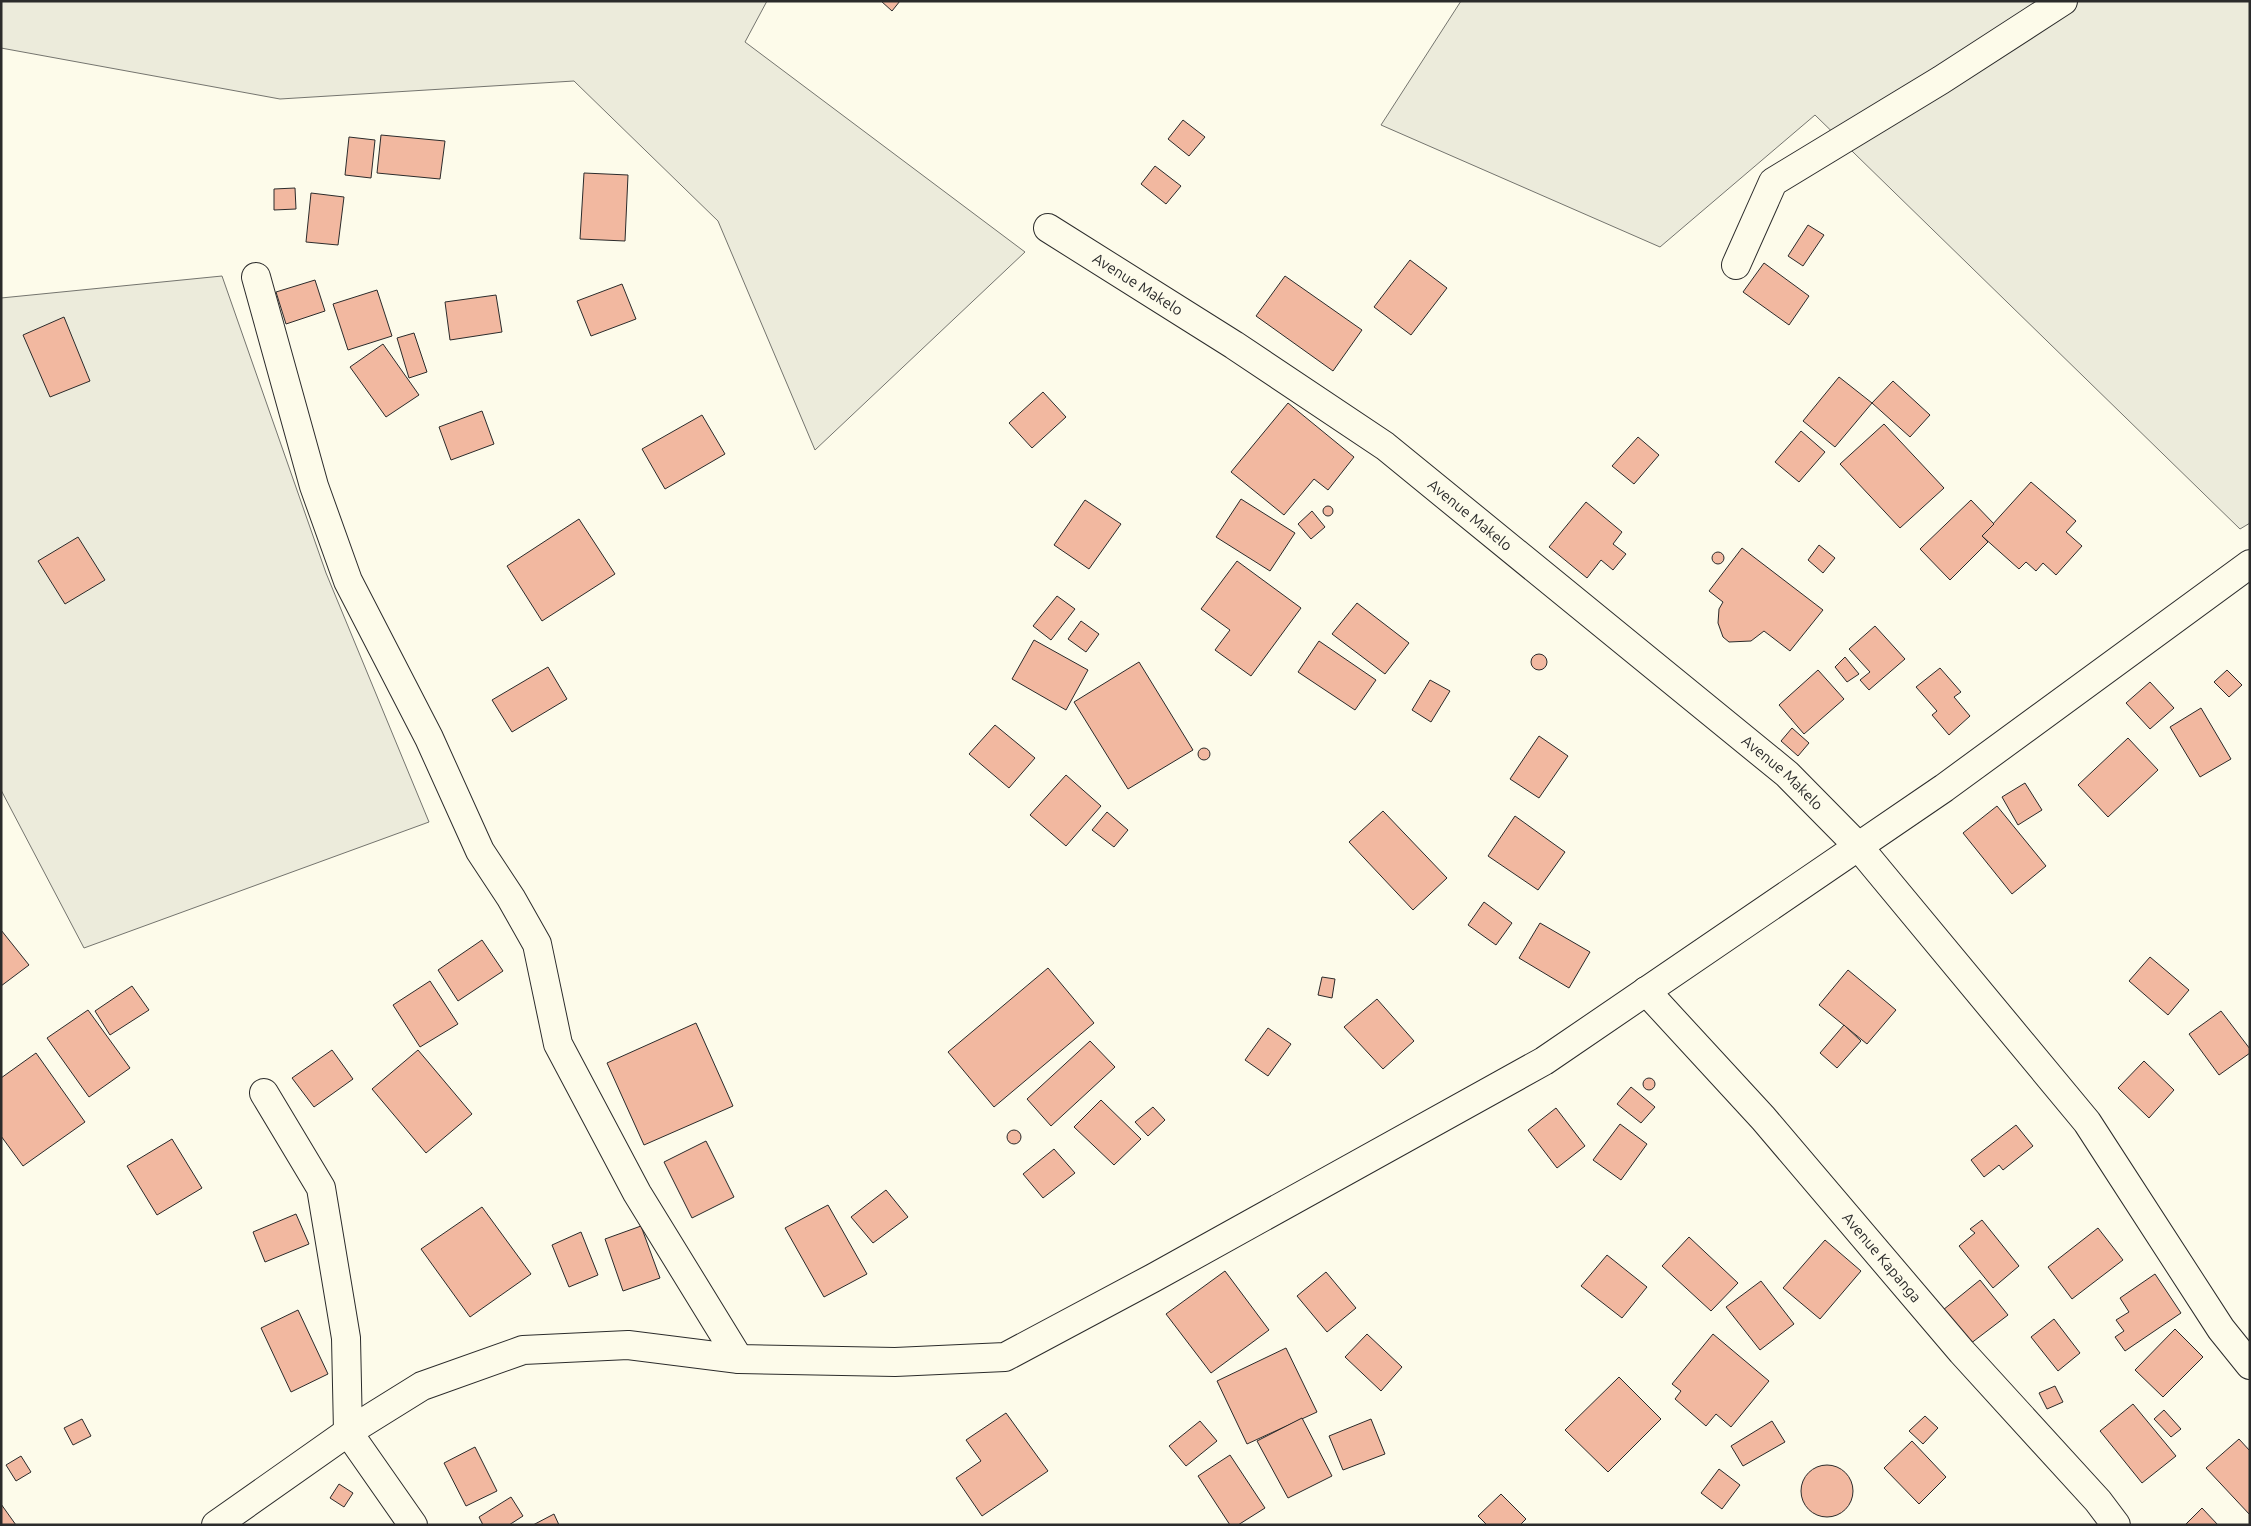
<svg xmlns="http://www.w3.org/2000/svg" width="2251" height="1526" viewBox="0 0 2251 1526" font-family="Ubuntu,sans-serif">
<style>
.green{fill:#ecebdb;stroke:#74746e}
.building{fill:#f2b8a0;stroke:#2b2b2b}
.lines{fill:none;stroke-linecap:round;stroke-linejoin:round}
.minor-casing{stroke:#2b2b2b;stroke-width:30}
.minor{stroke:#fdfbea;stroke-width:28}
.labels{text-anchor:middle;stroke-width:4;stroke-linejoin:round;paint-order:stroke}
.street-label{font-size:15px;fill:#2b2b2b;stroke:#fdfbea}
</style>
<rect width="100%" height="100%" fill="#fdfbea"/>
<!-- green -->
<g class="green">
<polygon points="1,1 767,1 745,42 1025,252 815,450 718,221 574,81 280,99 1,48"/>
<polygon points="1461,1 2250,1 2250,523 2240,529 1815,115 1660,247 1381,125"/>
<polygon points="222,276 326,573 429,822 84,948 1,790 1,298"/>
</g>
<!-- building -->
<g class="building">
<polygon points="881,1 900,1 892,11"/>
<polygon points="1183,120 1205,137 1189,156 1168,139"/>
<polygon points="381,135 445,141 440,179 377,173"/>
<polygon points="349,137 375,140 371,178 345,175"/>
<polygon points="1155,166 1181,186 1166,204 1141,184"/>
<polygon points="584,173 628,175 625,241 580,239"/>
<polygon points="295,188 296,209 274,210 274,189"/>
<polygon points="311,193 344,197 338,245 306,242"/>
<polygon points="1808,225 1824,235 1803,266 1788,256"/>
<polygon points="1410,260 1447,288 1411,335 1374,307"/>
<polygon points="1764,263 1809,296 1789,325 1743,292"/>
<polygon points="1285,276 1362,330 1333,371 1256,316"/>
<polygon points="315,280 325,311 286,324 276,292"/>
<polygon points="622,284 636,319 591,336 577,301"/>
<polygon points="377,290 392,336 348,350 333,304"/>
<polygon points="496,295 502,332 450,340 445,302"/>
<polygon points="64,317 90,381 50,397 23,335"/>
<polygon points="414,333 427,372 409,378 397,338"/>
<polygon points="383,344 419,395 386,417 350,367"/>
<polygon points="1839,377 1872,403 1835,447 1803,421"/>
<polygon points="1893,381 1930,415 1910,437 1872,403"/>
<polygon points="1043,392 1066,417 1032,448 1009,423"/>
<polygon points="1288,403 1354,457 1328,490 1314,479 1284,515 1231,472"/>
<polygon points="482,411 494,444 451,460 439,427"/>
<polygon points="702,415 725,454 665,489 642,449"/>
<polygon points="1884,424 1944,488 1900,528 1840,464"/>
<polygon points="1801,431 1825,452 1799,482 1775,462"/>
<polygon points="1638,437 1659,455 1634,484 1612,466"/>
<polygon points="2031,482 2076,521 2066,532 2082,546 2056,575 2043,563 2036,571 2026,562 2019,569 1982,536"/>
<polygon points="1241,499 1295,533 1270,571 1216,537"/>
<polygon points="1085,500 1121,524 1089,569 1054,545"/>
<polygon points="1971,500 1994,524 1982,536 1988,542 1950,580 1920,549"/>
<polygon points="1586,502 1622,532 1613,544 1626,554 1613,570 1601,560 1587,578 1549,547"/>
<circle cx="1328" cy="511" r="5"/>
<polygon points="1312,511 1325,527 1311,539 1298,524"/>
<polygon points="579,519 615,574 542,621 507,566"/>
<polygon points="78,537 105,580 65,604 38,561"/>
<polygon points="1819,545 1835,558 1823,573 1808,560"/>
<polygon points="1742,548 1823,610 1790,651 1764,631 1751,641 1729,642 1723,637 1718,623 1719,609 1723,602 1709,591"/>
<circle cx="1718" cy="558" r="6"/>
<polygon points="1237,561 1301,608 1251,676 1215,650 1230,630 1201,609"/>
<polygon points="1057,596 1075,609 1051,640 1033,626"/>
<polygon points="1357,603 1409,643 1385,674 1332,634"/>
<polygon points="1081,621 1099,634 1086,652 1068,639"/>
<polygon points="1875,626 1905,659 1869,690 1860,680 1870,672 1849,649"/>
<polygon points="1034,640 1088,670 1066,710 1012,679"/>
<polygon points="1319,641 1376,680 1355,710 1298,672"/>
<circle cx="1539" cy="662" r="8"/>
<polygon points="1845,657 1859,674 1847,682 1835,667"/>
<polygon points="1139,662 1193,750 1128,789 1074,702"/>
<polygon points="548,667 567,699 512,732 492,700"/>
<polygon points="1940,668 1961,692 1954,697 1970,716 1949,735 1932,715 1937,711 1916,687"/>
<polygon points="1818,670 1844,699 1804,734 1779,705"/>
<polygon points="2227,670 2242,685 2229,697 2214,682"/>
<polygon points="1430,680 1450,691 1431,722 1412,710"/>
<polygon points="2150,682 2174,708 2150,729 2126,703"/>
<polygon points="2201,708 2231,759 2200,777 2170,727"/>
<polygon points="995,725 1035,758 1009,788 969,754"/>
<polygon points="1792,728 1809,743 1798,756 1781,741"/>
<polygon points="1539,736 1568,756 1539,798 1510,779"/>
<polygon points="2128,738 2158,770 2108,817 2078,785"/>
<circle cx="1204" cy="754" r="6"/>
<polygon points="1066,775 1101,806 1066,846 1030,815"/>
<polygon points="2025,783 2042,810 2018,825 2002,797"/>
<polygon points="1997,806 2046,866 2012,894 1963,833"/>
<polygon points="1383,811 1447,878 1413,910 1349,842"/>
<polygon points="1107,812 1128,830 1114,847 1092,830"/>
<polygon points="1515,816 1565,852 1538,890 1488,856"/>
<polygon points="1484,902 1512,923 1496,945 1468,925"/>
<polygon points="1540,923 1590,952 1569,988 1519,958"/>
<polygon points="1,930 29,965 1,986"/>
<polygon points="482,940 503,971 458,1001 438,970"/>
<polygon points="2150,957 2189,990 2168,1015 2129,981"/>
<polygon points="1048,968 1094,1023 994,1107 948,1052"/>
<polygon points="1848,970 1896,1010 1867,1044 1819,1005"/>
<polygon points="1322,977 1335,979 1332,998 1318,995"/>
<polygon points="430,981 458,1024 420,1047 393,1005"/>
<polygon points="132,986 149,1010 110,1035 95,1011"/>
<polygon points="1377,999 1414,1041 1383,1069 1344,1027"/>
<polygon points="88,1010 130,1068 89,1097 47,1038"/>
<polygon points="2221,1011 2250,1049 2250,1053 2219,1075 2189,1034"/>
<polygon points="696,1023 733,1106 644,1145 607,1063"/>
<polygon points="1844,1025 1861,1041 1837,1068 1820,1053"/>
<polygon points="1268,1028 1291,1044 1268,1076 1245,1060"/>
<polygon points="1090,1041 1115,1067 1051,1126 1027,1099"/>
<polygon points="332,1050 353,1079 314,1107 292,1078"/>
<polygon points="418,1050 472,1114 426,1153 372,1089"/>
<polygon points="36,1053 85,1122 23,1166 1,1136 1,1078"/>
<polygon points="2144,1061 2174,1090 2149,1118 2118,1088"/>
<circle cx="1649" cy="1084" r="6"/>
<polygon points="1631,1087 1655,1107 1641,1123 1617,1104"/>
<polygon points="1101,1100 1141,1139 1114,1165 1074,1127"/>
<polygon points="1153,1107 1165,1120 1148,1136 1135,1122"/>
<polygon points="1556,1108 1585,1146 1557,1168 1528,1130"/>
<polygon points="1620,1124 1647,1144 1621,1180 1593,1160"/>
<polygon points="2016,1125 2033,1146 2003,1170 1999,1165 1984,1177 1971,1160"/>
<circle cx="1014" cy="1137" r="7"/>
<polygon points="172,1139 202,1188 157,1215 127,1166"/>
<polygon points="706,1141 734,1197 692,1218 664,1162"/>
<polygon points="1054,1149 1075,1173 1043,1198 1023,1174"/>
<polygon points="886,1190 908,1217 873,1243 851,1217"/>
<polygon points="828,1205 867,1274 824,1297 785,1228"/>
<polygon points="482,1207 531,1274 470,1317 421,1249"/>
<polygon points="296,1214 309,1244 265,1262 253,1232"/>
<polygon points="1982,1220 2019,1266 1993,1288 1959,1246 1975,1233 1970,1229"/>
<polygon points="641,1226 660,1278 623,1291 605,1239"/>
<polygon points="2098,1228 2123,1260 2072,1299 2048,1267"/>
<polygon points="581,1232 598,1275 569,1287 552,1245"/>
<polygon points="1689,1237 1738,1283 1711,1311 1662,1266"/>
<polygon points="1825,1240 1861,1271 1820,1319 1783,1288"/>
<polygon points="1607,1255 1647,1287 1622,1318 1581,1286"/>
<polygon points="1225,1271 1269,1330 1211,1373 1166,1314"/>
<polygon points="1326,1272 1356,1308 1327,1332 1297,1296"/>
<polygon points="2155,1274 2181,1313 2125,1351 2115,1337 2124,1331 2116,1320 2129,1312 2120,1298"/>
<polygon points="1980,1280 2008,1315 1970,1344 1943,1310"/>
<polygon points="1761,1281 1794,1324 1760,1350 1726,1307"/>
<polygon points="298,1310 328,1374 291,1392 261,1328"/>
<polygon points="2054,1319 2080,1353 2058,1371 2031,1337"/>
<polygon points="2175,1329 2203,1357 2163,1397 2135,1370"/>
<polygon points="1367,1334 1402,1367 1381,1391 1345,1357"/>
<polygon points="1713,1334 1769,1381 1731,1427 1716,1414 1706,1426 1675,1399 1681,1391 1672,1384"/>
<polygon points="1286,1348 1317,1412 1247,1444 1217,1381"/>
<polygon points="1619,1377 1661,1419 1608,1472 1565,1430"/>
<polygon points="2055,1386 2063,1402 2047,1409 2039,1393"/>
<polygon points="2133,1404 2176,1456 2142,1483 2100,1431"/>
<polygon points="2164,1410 2181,1429 2171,1437 2154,1419"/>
<polygon points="1006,1413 1048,1471 982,1516 956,1478 981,1461 966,1440"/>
<polygon points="1925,1416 1938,1428 1923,1444 1909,1431"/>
<polygon points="1302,1418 1332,1476 1288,1498 1257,1441"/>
<polygon points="82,1419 91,1436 73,1445 64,1428"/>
<polygon points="1371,1419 1385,1454 1343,1470 1329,1436"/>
<polygon points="1200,1421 1217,1441 1186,1466 1169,1446"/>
<polygon points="1772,1421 1785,1442 1743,1466 1731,1446"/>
<polygon points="2239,1439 2250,1451 2250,1515 2206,1468"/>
<polygon points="1912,1441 1946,1477 1919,1504 1884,1468"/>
<polygon points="475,1447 497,1491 466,1506 444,1463"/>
<polygon points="1230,1455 1265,1508 1238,1525 1230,1525 1198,1476"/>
<polygon points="21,1456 31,1472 16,1481 6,1465"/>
<circle cx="1827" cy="1491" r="26"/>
<polygon points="1719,1469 1740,1485 1722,1509 1701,1493"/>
<polygon points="339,1484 353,1493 344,1507 330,1498"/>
<polygon points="1501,1494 1526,1519 1520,1525 1487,1525 1478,1516"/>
<polygon points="511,1497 523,1516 509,1525 483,1525 479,1517"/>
<polygon points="1,1504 16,1525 1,1525"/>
<polygon points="2202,1508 2218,1525 2185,1525"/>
<polygon points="554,1514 559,1525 533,1525"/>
</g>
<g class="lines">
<!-- minor casing -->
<g class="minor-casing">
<g id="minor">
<path id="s1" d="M1048 228 1234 345 1385 446 1787 774 1858 846 2087 1122 2221 1329 2250 1365"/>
<polyline points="1736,265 1773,182 1941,80 2063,1"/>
<polyline points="256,277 314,486 348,581 429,738 480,851 511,898 537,944 558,1044 637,1193 739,1359"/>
<path id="s2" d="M1646 991 1763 1118 1962 1352 2098 1501 2116 1525"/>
<polyline points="264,1093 321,1188 346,1338 348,1432 413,1525"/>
<polyline points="216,1525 348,1432 422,1386 523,1350 628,1345 739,1359 895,1362 1005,1357 1153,1278 1544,1061 1944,788 2250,564"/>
</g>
</g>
<!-- minor -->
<use href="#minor" class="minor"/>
</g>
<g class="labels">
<!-- street labels -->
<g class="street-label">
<text dy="5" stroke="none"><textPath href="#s1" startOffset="106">Avenue Makelo</textPath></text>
<text dy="5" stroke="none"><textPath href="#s1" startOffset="511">Avenue Makelo</textPath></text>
<text dy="5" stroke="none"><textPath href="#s1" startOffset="916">Avenue Makelo</textPath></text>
<text dy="5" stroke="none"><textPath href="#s2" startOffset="356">Avenue Kapanga</textPath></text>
</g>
</g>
<!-- border -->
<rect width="2251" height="1526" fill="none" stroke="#2b2b2b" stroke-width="5"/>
</svg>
